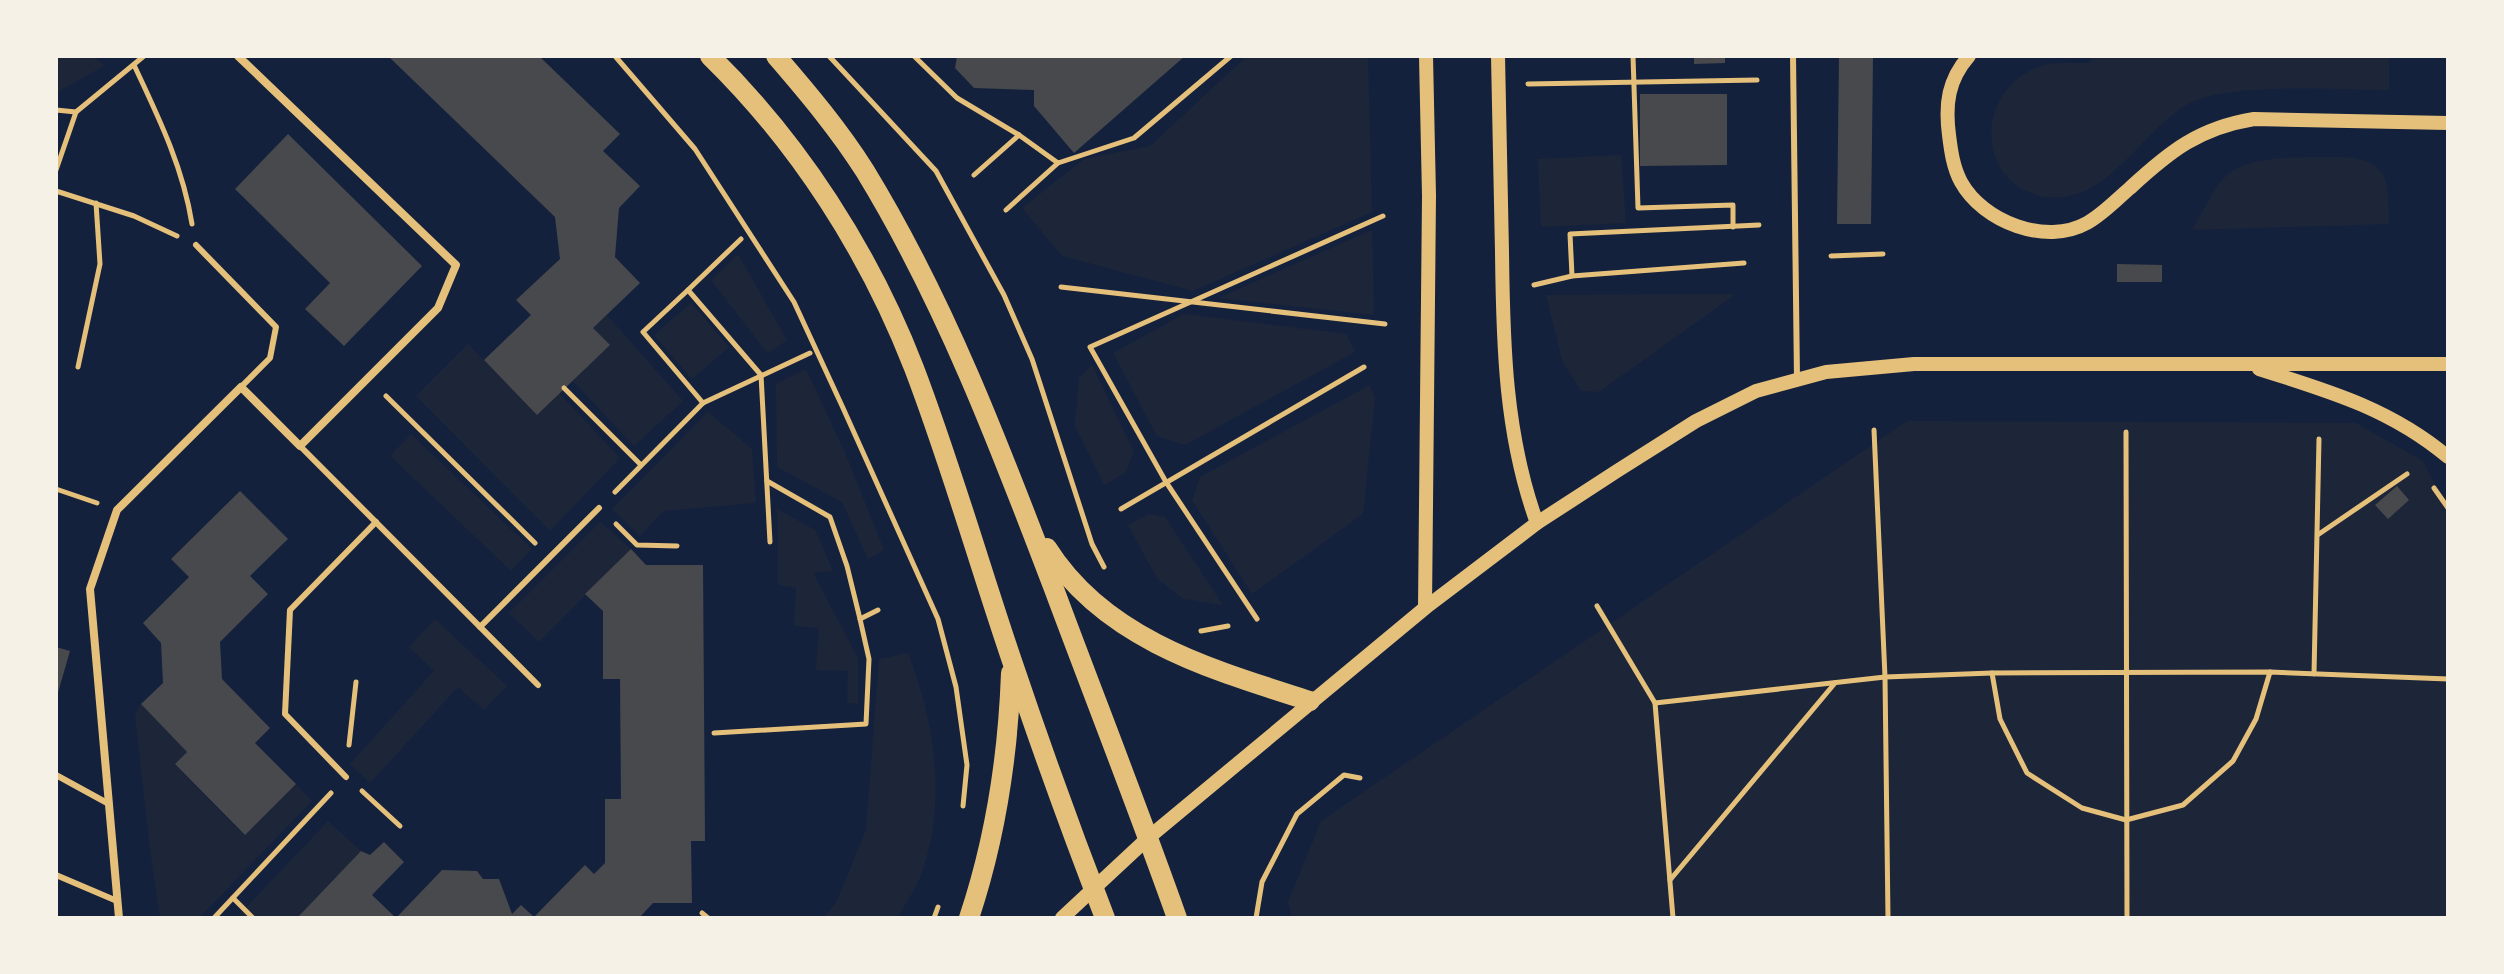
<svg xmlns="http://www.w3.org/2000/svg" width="2504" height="974" viewBox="0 0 2504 974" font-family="Helvetica,sans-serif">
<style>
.green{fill:#1d2539}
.building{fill:#48494c}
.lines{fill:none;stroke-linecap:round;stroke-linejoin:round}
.path{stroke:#e5c07b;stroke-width:5}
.service{stroke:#e5c07b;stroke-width:6}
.minor{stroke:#e5c07b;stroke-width:8}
.tertiary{stroke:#e5c07b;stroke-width:14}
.primary{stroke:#e5c07b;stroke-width:20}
</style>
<rect width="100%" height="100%" fill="#14213d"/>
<!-- green -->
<g class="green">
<polygon points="56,56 94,56 104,66 56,93"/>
<polygon points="1247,56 1368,56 1372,212 1193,291 1062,256 1022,208 1084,159 1150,146"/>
<path d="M2093 56H2389V90C2339 90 2224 81 2185 106 2139 134 2108 203 2048 197 1977 189 1973 95 2035 68 2051 61 2071 63 2089 63Z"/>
<polygon points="1621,155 1626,223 1541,227 1538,159"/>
<path d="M2346 157C2393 162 2388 186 2389 224L2192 230C2202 214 2212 190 2225 177 2249 152 2314 158 2346 157Z"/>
<polygon points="1372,230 1374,315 1218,298"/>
<polygon points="738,254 787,340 768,354 711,280"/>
<polygon points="1736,294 1599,392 1581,391 1562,360 1546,295"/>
<polygon points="691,303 729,347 692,379 654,335"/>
<polygon points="1184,314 1347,334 1355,352 1185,445 1157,436 1113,353"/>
<polygon points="607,315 683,401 634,446 572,380 609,345 593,328"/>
<polygon points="468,344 537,415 559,393 620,458 550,531 416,396"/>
<polygon points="1092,365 1134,452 1125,473 1104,485 1075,426 1079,378"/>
<polygon points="806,369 846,455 884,550 868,559 842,502 777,467 776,384"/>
<polygon points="1370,385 1375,398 1363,514 1252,594 1192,500 1200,477"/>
<polygon points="708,412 752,449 756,503 663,511 640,536 612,509"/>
<polygon points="1907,421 2356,423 2423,461 2448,510 2448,918 1292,918 1288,902 1321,821"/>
<polygon points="411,434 532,549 511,571 390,456"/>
<polygon points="777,509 815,530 833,571 813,573 858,658 858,704 847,703 848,671 816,670 819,628 794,626 796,588 778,585"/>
<polygon points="1149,514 1165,517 1223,605 1183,599 1157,578 1128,525"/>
<polygon points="600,522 631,549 539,642 509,613"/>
<polygon points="435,619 507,686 484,710 458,687 370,783 350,764 434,671 409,647"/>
<path d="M908 653C934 720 947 799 923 869 918 886 906 902 898 918H823L836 903 866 830 879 659Z"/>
<polygon points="141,704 187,752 175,765 244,835 296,784 312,801 199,918 160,918 150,849 135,714"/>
<polygon points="328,821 361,851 297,918 236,918"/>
</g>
<!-- building -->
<g class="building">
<polygon points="388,56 539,56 620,134 603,151 640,186 619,208 615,257 640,283 593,328 610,345 537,415 484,360 531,315 516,300 560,259 555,217"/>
<polygon points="957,56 1185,56 1074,153 1034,106 1034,90 974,88 955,68"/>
<polygon points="1694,56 1725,56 1725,63 1694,64"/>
<polygon points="1839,56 1873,56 1871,224 1837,224"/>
<polygon points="1640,94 1727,94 1727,165 1640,166"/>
<polygon points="288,134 422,266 344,346 305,309 330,283 235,189"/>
<polygon points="2117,264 2162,265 2162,282 2117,282"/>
<polygon points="2397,486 2409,500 2388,519 2375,505"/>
<polygon points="240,491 288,539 250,576 268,594 220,642 222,679 270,728 255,743 296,784 245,835 175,764 187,752 141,704 163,683 161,643 143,623 189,577 171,559"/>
<polygon points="631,549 646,565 703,565 705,841 691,841 692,903 653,903 639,918 396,918 442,870 477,871 483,879 499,879 512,914 521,905 534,917 585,865 594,874 605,863 605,799 621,799 620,679 603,679 603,611 585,594"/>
<polygon points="56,647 70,651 57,696 56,696"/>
<polygon points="384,842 404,862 372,895 396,918 297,918 361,851 370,855"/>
</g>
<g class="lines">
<!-- path -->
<g class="path">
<polyline points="615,56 695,149 794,302 843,408 938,619 956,687 967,765 963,806"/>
<polyline points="829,56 936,171 1004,295 1032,359 1092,544 1104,567"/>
<polyline points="914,56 957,98 1019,135 1058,163 1134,138 1231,56"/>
<polyline points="1633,56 1638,208 1733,205 1733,227"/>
<path d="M134 65C158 116 183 167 192 224"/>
<polyline points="1528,84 1757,80"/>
<polyline points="56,110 76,112 144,56"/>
<polyline points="56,170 76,112"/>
<polyline points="974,175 1019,135"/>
<polyline points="56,191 134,216 177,236"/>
<polyline points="1006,210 1058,163"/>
<polyline points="1831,256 1883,254"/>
<polyline points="1572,276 1570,234 1759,225"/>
<polyline points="1534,285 1572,276 1744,263"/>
<polyline points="1061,287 1385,324"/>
<polyline points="688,290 741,239"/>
<polyline points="78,367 100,264 96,203"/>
<polyline points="564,388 641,465"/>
<polyline points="386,396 535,543"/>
<polyline points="703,403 643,332 688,290 761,375 770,542"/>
<polyline points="1874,430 1885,677 1888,918"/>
<polyline points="2126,432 2127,918"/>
<polyline points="767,481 830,517 847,566 860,619"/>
<polyline points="2434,488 2448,508"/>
<polyline points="56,489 97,503"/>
<polyline points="615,492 703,403 810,353"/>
<polyline points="1121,509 1364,367"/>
<polyline points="616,524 637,545 677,546"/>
<polyline points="2319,534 2407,474"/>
<polyline points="1597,606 1655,703"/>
<polyline points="1257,619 1166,482 1090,347 1383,216"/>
<polyline points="1201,631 1228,626"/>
<polyline points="1992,673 2000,719 2027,773 2082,808 2126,820 2183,805 2233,761 2256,719 2270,672"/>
<polyline points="2314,674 2319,439"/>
<polyline points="714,733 866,724 869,659 860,619 878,610"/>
<polyline points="349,745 356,682"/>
<polyline points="362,791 400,826"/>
<polyline points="1670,880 1835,683"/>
<polyline points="233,898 253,918"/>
<polyline points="702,913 708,918"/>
<polyline points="214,918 331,793"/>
<polyline points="934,918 938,907"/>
<polyline points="1256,918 1262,882 1297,814 1344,775 1360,778"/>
<polyline points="1673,918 1655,703 1885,677 1992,673 2270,672 2448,679"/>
</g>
<!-- service -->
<g class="service">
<polyline points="1793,56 1797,378"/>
<polyline points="196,245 276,327 270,358 241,387"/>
<polyline points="300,446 538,685"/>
<polyline points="480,627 599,508"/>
<polyline points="56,775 109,804"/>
<polyline points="346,777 285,714 290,610 376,522"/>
<polyline points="56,875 117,901"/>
</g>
<!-- minor -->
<polyline class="minor" points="119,918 90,589 117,510 241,387 300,446 438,308 456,265 238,56"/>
<!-- tertiary -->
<g class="tertiary">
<path d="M1498 56C1499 121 1501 187 1502 252 1503 344 1505 435 1537 523"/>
<path d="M1969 56C1948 80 1945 104 1949 135 1951 151 1953 167 1961 182 1983 222 2046 246 2087 223 2103 214 2116 200 2130 188 2170 151 2199 128 2254 119L2448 123"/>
<path d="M2259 369C2329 391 2391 409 2448 457"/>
<polyline points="1425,608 1429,196 1426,56"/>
<polyline points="1062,918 1148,838 1425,608 1537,523 1617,471 1696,421 1756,391 1826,372 1914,364 2448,364"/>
</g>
<!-- primary -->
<g class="primary">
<path d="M710 56C799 143 869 252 914 368 951 465 979 564 1012 661 1041 747 1072 833 1105 918"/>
<path d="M776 56C808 93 839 130 865 171 945 302 1000 447 1054 589 1095 699 1138 808 1177 918"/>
<path d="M1047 548C1105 640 1213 670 1310 701"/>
<path d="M969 918C996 837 1008 757 1011 673"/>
</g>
</g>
<!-- border -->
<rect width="2504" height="974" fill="none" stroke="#f6f1e7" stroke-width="116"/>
</svg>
